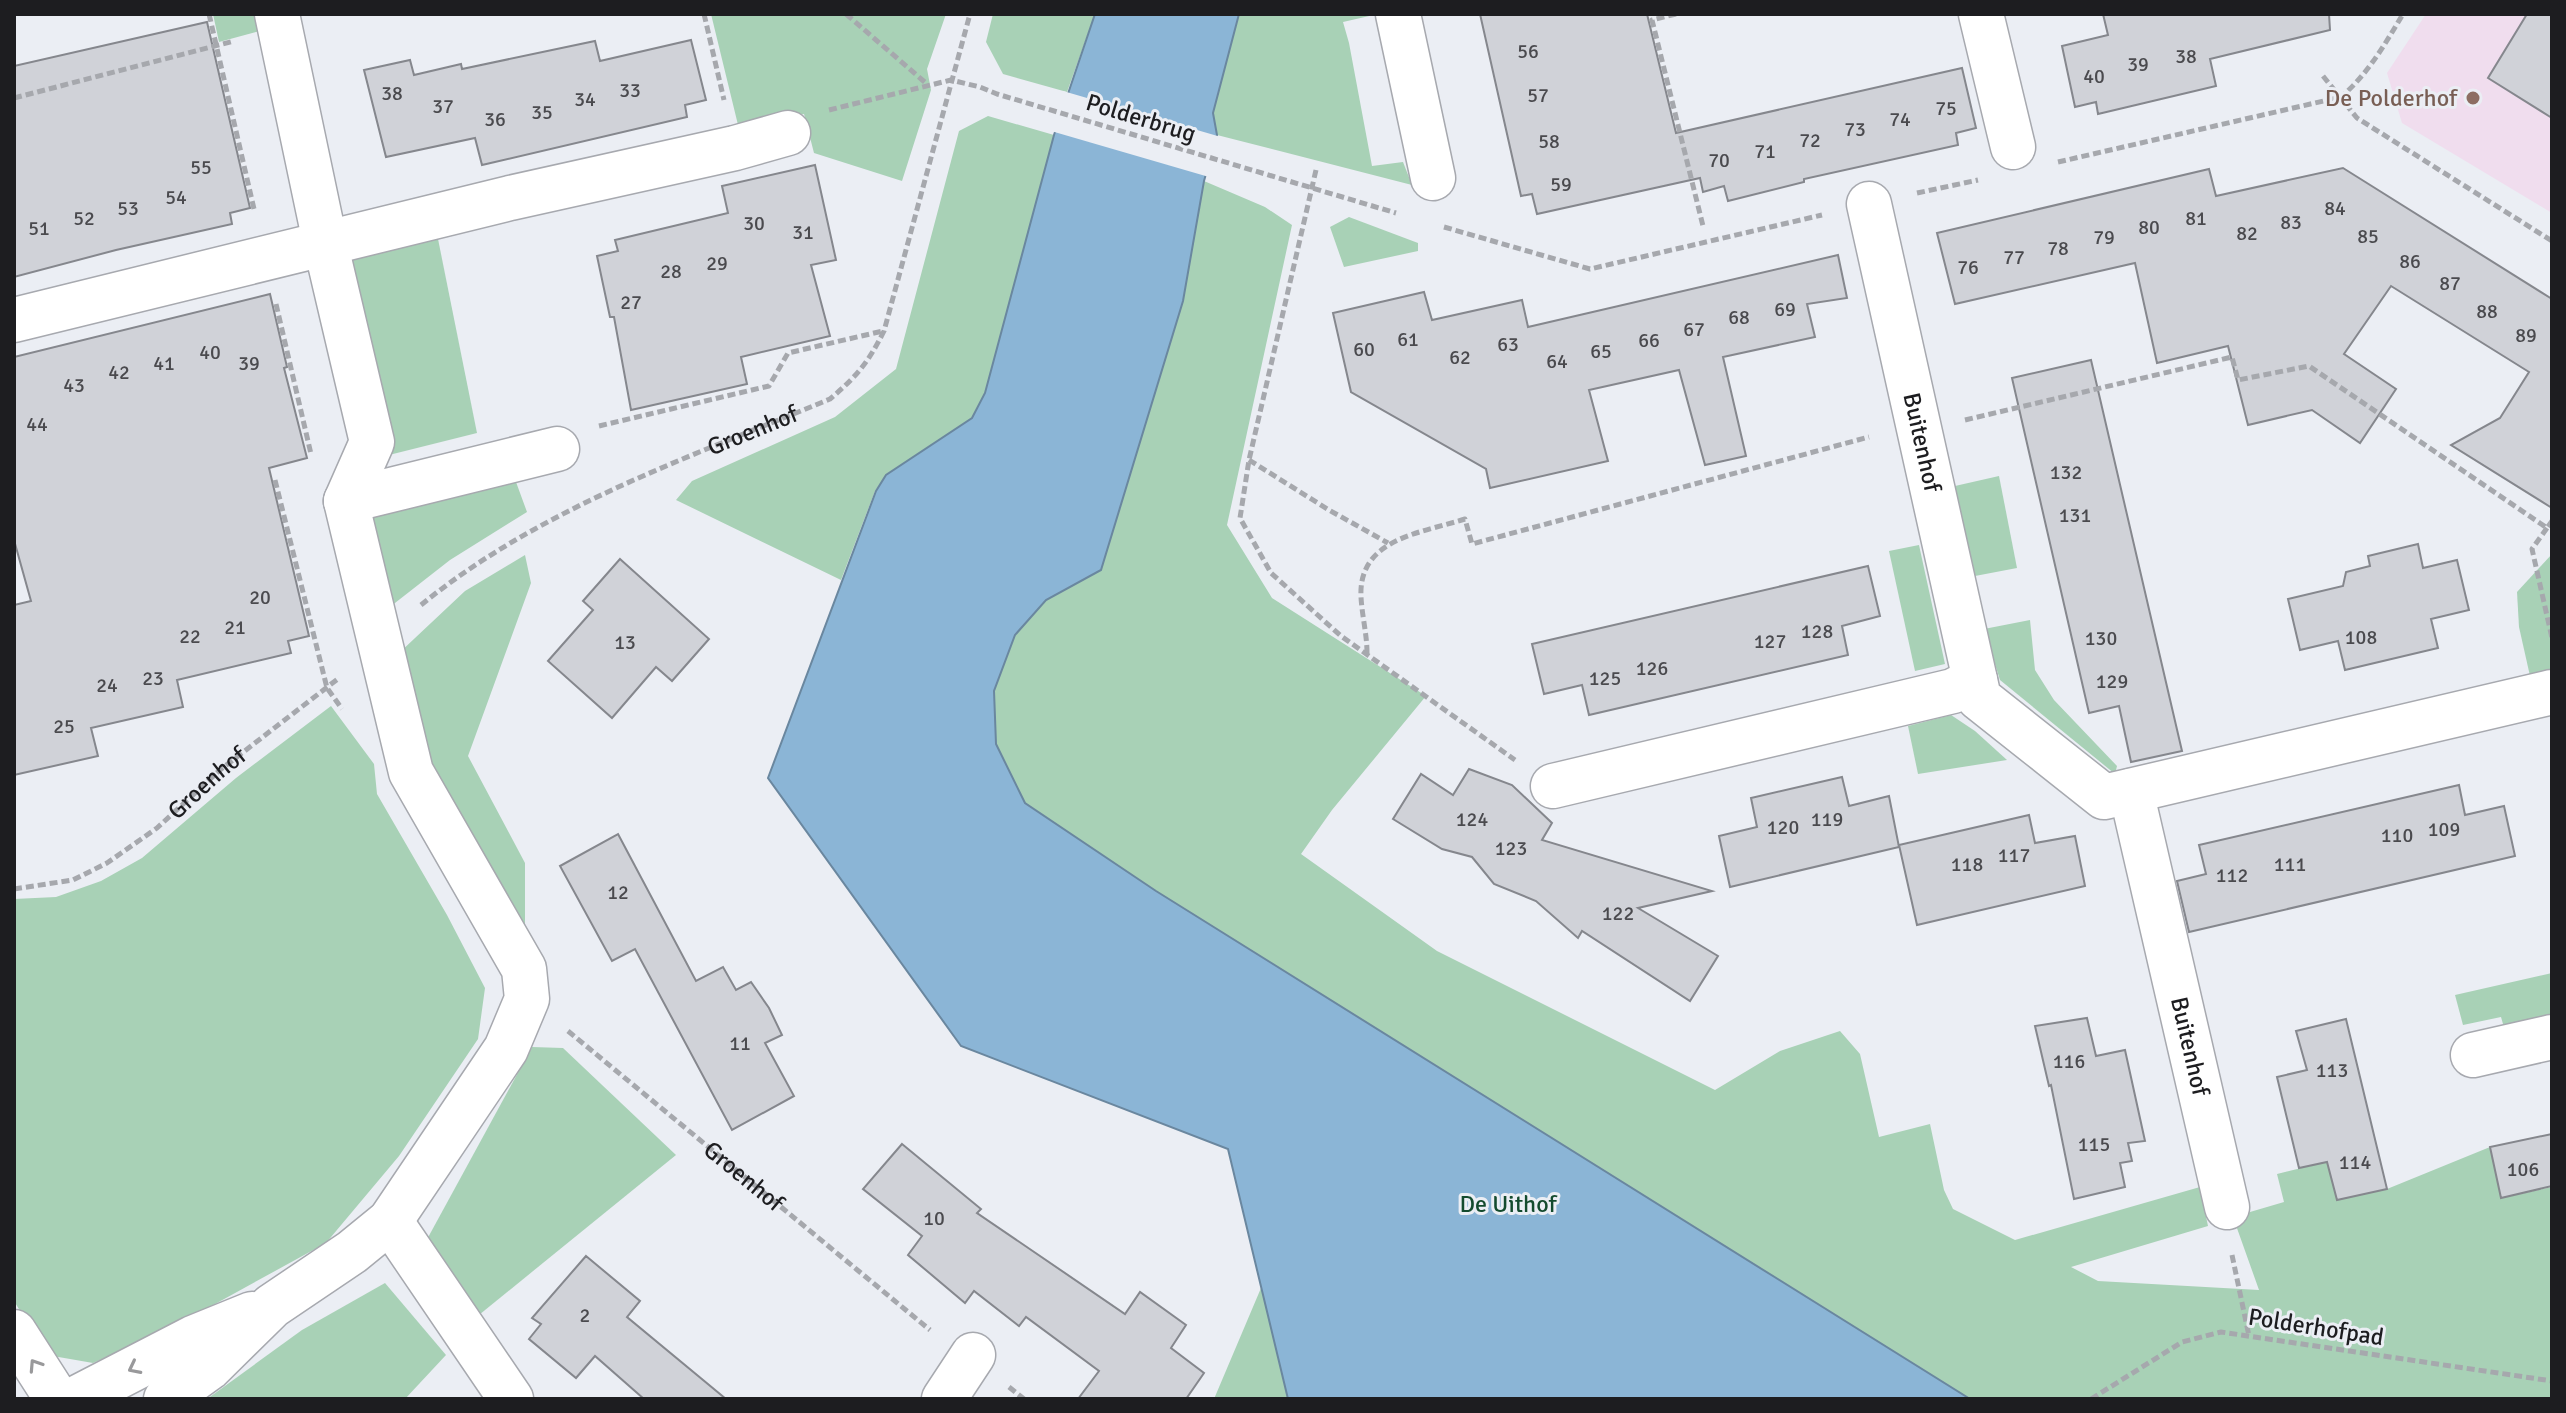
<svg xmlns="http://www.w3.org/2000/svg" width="2566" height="1413" viewBox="0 0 2566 1413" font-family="Signika,sans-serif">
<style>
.education{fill:#f0ddee}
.green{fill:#a8d1b6}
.water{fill:#8bb5d6;stroke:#6a879f;stroke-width:2}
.pier{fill:#ebeef4}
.building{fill:#d0d2d8;stroke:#85878d;stroke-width:2}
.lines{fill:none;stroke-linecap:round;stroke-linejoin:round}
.minor-casing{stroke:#a7a9af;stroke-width:47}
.major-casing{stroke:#a7a9af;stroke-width:47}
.path{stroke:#a6a8ad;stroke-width:5;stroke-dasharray:8 4;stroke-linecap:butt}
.minor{stroke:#fff;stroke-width:44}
.major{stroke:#fff;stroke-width:44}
.oneway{stroke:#99999b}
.education-dot{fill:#8d6e63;stroke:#ebeef4;stroke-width:3}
.labels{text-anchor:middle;stroke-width:6;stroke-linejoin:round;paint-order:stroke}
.number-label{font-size:20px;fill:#4a4a4e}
.education-label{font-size:24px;fill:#785e54;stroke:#ebeef4;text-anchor:end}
.street-label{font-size:24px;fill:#1d1d20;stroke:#ebeef4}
.park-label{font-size:24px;fill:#144b2e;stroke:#ebeef4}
</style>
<rect width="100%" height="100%" fill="#ebeef4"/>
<!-- education -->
<polygon class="education" points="2426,14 2552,14 2552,213 2402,123 2387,73"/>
<!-- green -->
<g class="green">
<polygon points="213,14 256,14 260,31 219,42"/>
<polygon points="711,14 946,14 927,69 931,90 902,181 814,153 804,114 739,129"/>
<polygon points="993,14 1095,14 1067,92 1003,74 986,42"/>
<polygon points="1239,14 1378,14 1343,22 1349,43 1372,166 1403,162 1412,185 1217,135 1213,113"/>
<polygon points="988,116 1054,135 985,393 972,418 886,475 875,491 841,580 676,500 692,481 835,417 896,369 959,131"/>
<polygon points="1204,181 1265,207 1292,225 1227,525 1272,598 1426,696 1332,810 1301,854 1437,951 1715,1090 1780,1051 1840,1031 1860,1054 1879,1137 1930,1124 1944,1190 1953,1209 2015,1240 2200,1187 2208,1226 2071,1267 2098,1281 2259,1290 2233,1217 2284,1202 2277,1174 2334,1160 2330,1175 2337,1200 2387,1189 2490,1147 2501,1198 2552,1187 2552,1399 1214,1399 1372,1026 1156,891 1025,804 996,744 994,691 1015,635 1046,600 1101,569 1183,301"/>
<polygon points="1349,217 1418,243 1418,251 1344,267 1330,227"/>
<polygon points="437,234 477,433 389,455 349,254"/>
<polygon points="1999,476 2017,568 1975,576 1955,486"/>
<polygon points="516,482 527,512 450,560 386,610 366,512"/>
<polygon points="1919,545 1945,664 1915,671 1889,551"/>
<polygon points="2552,554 2552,671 2530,676 2519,627 2517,592"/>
<polygon points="525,555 531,583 468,756 525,863 525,948 423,768 398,654 465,591"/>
<polygon points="2030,620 2035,670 2054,700 2117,766 2115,774 2000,680 1984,629"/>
<polygon points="331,706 374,764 377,794 447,915 485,988 478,1039 399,1156 326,1243 175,1326 93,1363 47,1355 14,1301 14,899 56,897 101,881 142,858 236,778"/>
<polygon points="1951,715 1975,731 2007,760 1918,774 1908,726"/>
<polygon points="2552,973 2552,1020 2505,1031 2501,1017 2463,1025 2455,995"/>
<polygon points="532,1047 563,1048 676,1155 474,1319 425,1243"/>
<polygon points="385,1283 446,1355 405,1399 207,1399 302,1330"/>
</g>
<!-- water -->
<polygon class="water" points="1095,14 1239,14 1213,113 1217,135 1204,181 1183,301 1101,570 1046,600 1015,635 994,691 996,744 1025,803 1156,891 1970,1399 1288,1399 1228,1149 961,1046 768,778 876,491 886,475 972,418 985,393 1054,135"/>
<!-- pier -->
<polygon class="pier" points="1063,91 1221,137 1209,177 1051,131"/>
<!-- building -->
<g class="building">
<polygon points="1480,14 1647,14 1676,133 1962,68 1976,128 1956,133 1958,145 1804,179 1804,182 1728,201 1724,186 1703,192 1700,178 1537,214 1532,194 1521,196"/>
<polygon points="2103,14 2329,14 2330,30 2210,59 2216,86 2098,114 2096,102 2075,107 2062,46 2108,35"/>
<polygon points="2527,14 2552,14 2552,118 2488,78"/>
<polygon points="207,22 250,208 230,213 232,224 116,250 14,277 14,66"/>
<polygon points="691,40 706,100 685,105 687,117 482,165 475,138 386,157 364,70 410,60 414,75 461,64 462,69 595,41 600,61"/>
<polygon points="815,165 836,260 811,265 830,336 741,357 747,384 631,410 614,317 610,317 597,256 618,251 615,240 728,213 722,186"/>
<polygon points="2343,168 2552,299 2552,508 2451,445 2500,418 2529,372 2391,286 2344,354 2396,389 2360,443 2312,410 2248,425 2228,346 2157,363 2135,263 1955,304 1937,233 2209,169 2216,196"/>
<polygon points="1838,255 1847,298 1807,304 1815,337 1723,357 1746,456 1705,465 1679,370 1589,390 1608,461 1490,488 1486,469 1351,392 1333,313 1424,292 1432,320 1522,300 1528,327"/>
<polygon points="270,294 287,367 284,368 307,458 269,468 309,636 288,641 291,653 177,680 183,707 91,728 98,756 14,775 14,605 31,601 14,540 14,357"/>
<polygon points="2091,360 2182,751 2131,762 2119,706 2089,713 2012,378"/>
<polygon points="2418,544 2423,568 2457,560 2469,610 2431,619 2438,648 2345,670 2338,641 2300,650 2288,599 2343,586 2346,572 2370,566 2368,556"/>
<polygon points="620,559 709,639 672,681 656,667 612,718 548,661 593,610 583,601"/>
<polygon points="1868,566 1880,616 1842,626 1848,655 1589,715 1582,685 1544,694 1532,644"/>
<polygon points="1469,769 1512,785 1552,823 1542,840 1712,891 1638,908 1718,956 1690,1001 1582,931 1578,938 1536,901 1494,884 1472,857 1442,849 1393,819 1421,774 1453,795"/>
<polygon points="1842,777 1849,806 1889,796 1899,847 1730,887 1719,836 1757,827 1751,798"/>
<polygon points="2459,785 2465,815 2504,806 2515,856 2189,932 2177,881 2206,874 2199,845"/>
<polygon points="2029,815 2035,843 2075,836 2085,886 1917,925 1899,845"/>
<polygon points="618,834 696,981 723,967 736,990 751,982 769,1008 782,1035 765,1043 794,1096 732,1130 635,949 612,961 560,866"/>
<polygon points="2087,1018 2096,1056 2125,1050 2145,1141 2128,1143 2132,1161 2120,1163 2125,1187 2074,1199 2051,1085 2049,1086 2035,1026"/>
<polygon points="2346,1019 2387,1189 2337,1200 2327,1162 2299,1168 2277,1077 2307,1070 2296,1031"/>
<polygon points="2552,1134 2552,1186 2501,1198 2490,1147"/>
<polygon points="902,1144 981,1209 977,1213 1125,1314 1140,1292 1186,1325 1171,1348 1204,1373 1186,1399 1078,1399 1099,1371 1026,1317 1019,1326 974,1291 965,1303 908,1255 922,1236 863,1189"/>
<polygon points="586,1256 640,1301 627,1317 726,1399 644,1399 595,1356 576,1378 529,1339 541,1324 532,1318"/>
</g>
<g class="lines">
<!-- minor casing -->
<g class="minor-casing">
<g id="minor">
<polyline points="1398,14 1433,178"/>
<polyline points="1981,14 2013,147"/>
<path id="s4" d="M1869 204 1979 698 2104 797 2552 692"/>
<polyline points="14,320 510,198 735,148 788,133"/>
<polyline points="346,501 557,449"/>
<polyline points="1553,786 1953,691 1975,680"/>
<path id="s5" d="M2131 791 2227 1207"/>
<polyline points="2473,1055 2552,1037"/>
<polyline points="390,1221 511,1399"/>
<polyline points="75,1399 193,1338 252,1314"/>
<polyline points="166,1399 209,1368 272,1306 352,1252 390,1221 506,1049 527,999 524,969 411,772 346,501 372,442 325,242 277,14"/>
<polyline points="944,1399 973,1355"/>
</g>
</g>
<!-- major casing -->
<g class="major-casing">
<polyline id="major" points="14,1332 57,1399"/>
</g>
<!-- path -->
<g class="path">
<polyline points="209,14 254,209"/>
<polyline points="704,14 724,100"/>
<polyline points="846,14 927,84"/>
<polyline points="1676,14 1652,20 1703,226"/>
<polyline points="2323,76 2357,118 2552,241"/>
<polyline points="14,98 234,41"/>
<polyline points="829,110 951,80 980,87 997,94 1396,213"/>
<path d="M2058 162 2341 97C2368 74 2385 44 2403 14"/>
<polyline points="1316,170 1249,460 1240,518 1271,573 1341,636 1515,760"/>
<polyline points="1917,193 1978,180"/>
<polyline points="1444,227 1590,269 1822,215"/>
<polyline points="276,304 311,454"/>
<polyline points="1965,420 2232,357 2238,380 2309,366 2547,528 2552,521"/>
<polyline points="599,426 769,386 788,353 883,331"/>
<polyline points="1249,460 1329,510 1388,543"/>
<polyline points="275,480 327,688 342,709"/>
<polyline points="2547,528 2532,549 2552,638"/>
<path id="s1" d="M421 605C540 508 690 457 830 399 857 376 868 363 884 331L970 14"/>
<path d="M1367 653C1367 634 1362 616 1361 597 1358 538 1422 533 1465 519L1472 544 1869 437"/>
<path id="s2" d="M14 889 73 880 107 863 157 828 220 770 339 678"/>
<path id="s3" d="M568 1031 930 1330"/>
<polyline points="2232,1255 2249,1336"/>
<polyline points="1009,1387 1024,1399"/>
<polyline points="2091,1399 2182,1342 2221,1332 2552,1381"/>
</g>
<!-- minor -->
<use href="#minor" class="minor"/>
<!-- major -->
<use href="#major" class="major"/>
</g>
<!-- one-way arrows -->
<defs><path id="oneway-chevron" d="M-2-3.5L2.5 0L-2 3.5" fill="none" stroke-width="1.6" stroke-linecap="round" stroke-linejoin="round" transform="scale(2)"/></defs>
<g class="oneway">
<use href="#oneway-chevron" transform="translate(35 1365) rotate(-123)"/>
<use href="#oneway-chevron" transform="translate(134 1368) rotate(153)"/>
</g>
<!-- markers -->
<circle class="education-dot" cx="2473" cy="98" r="8"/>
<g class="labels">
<!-- number labels -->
<g class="number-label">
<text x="1528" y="58">56</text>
<text x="2186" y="63">38</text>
<text x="2138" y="71">39</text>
<text x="2094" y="83">40</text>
<text x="630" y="97">33</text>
<text x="392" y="100">38</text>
<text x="1538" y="102">57</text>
<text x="585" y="106">34</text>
<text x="443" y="113">37</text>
<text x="1946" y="115">75</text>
<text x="542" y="119">35</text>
<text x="495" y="126">36</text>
<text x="1900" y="126">74</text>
<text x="1855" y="136">73</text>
<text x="1810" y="147">72</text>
<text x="1549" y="148">58</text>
<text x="1765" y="158">71</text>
<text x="1719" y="167">70</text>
<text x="201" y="174">55</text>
<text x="1561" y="191">59</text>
<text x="176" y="204">54</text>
<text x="128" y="215">53</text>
<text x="2335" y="215">84</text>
<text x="84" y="225">52</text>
<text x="2196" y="225">81</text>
<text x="2291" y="229">83</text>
<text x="754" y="230">30</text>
<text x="2149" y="234">80</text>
<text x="39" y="235">51</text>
<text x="803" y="239">31</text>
<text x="2247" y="240">82</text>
<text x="2368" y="243">85</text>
<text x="2104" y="244">79</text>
<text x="2058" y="255">78</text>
<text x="2014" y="264">77</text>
<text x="2410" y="268">86</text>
<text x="717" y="270">29</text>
<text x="1968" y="274">76</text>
<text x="671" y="278">28</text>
<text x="2450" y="290">87</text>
<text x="631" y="309">27</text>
<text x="1785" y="316">69</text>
<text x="2487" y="318">88</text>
<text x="1739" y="324">68</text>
<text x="1694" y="336">67</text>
<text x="2526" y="342">89</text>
<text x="1408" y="346">61</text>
<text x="1649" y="347">66</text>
<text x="1508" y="351">63</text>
<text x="1364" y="356">60</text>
<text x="1601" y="358">65</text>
<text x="210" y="359">40</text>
<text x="1460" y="364">62</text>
<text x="1557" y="368">64</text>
<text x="164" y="370">41</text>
<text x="249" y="370">39</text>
<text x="119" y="379">42</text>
<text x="74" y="392">43</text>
<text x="37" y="431">44</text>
<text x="2066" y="479">132</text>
<text x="2075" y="522">131</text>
<text x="260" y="604">20</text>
<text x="235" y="634">21</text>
<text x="1817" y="638">128</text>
<text x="190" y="643">22</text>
<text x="2361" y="644">108</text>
<text x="2101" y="645">130</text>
<text x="1770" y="648">127</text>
<text x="625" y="649">13</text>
<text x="1652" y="675">126</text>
<text x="153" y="685">23</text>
<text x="1605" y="685">125</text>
<text x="2112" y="688">129</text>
<text x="107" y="692">24</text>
<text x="64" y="733">25</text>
<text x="1472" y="826">124</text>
<text x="1827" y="826">119</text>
<text x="1783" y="834">120</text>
<text x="2444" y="836">109</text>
<text x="2397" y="842">110</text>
<text x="1511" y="855">123</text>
<text x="2014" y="862">117</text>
<text x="1967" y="871">118</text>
<text x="2290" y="871">111</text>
<text x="2232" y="882">112</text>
<text x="618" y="899">12</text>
<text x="1618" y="920">122</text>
<text x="740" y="1050">11</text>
<text x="2069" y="1068">116</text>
<text x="2332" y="1077">113</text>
<text x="2094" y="1151">115</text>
<text x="2355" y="1169">114</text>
<text x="2523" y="1176">106</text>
<text x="934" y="1225">10</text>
<text x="585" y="1322">2</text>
</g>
<!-- education labels -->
<g class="education-label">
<text x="2457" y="106">De Polderhof</text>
</g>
<!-- street labels -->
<g class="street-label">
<text transform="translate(1141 118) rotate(17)" y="8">Polderbrug</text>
<text dy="8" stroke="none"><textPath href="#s1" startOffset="376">Groenhof</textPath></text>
<text dy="8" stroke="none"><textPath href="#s4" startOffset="244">Buitenhof</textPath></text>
<text dy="8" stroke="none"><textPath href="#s2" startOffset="226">Groenhof</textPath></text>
<text dy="8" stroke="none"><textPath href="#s5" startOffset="262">Buitenhof</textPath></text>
<text dy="8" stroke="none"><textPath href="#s3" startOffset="228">Groenhof</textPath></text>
<text transform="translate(2316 1327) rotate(9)" y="8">Polderhofpad</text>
</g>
<!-- park labels -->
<g class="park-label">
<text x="1508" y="1212">De Uithof</text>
</g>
</g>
<!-- border -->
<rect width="2566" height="1413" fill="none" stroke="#1d1d20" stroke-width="32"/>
</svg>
